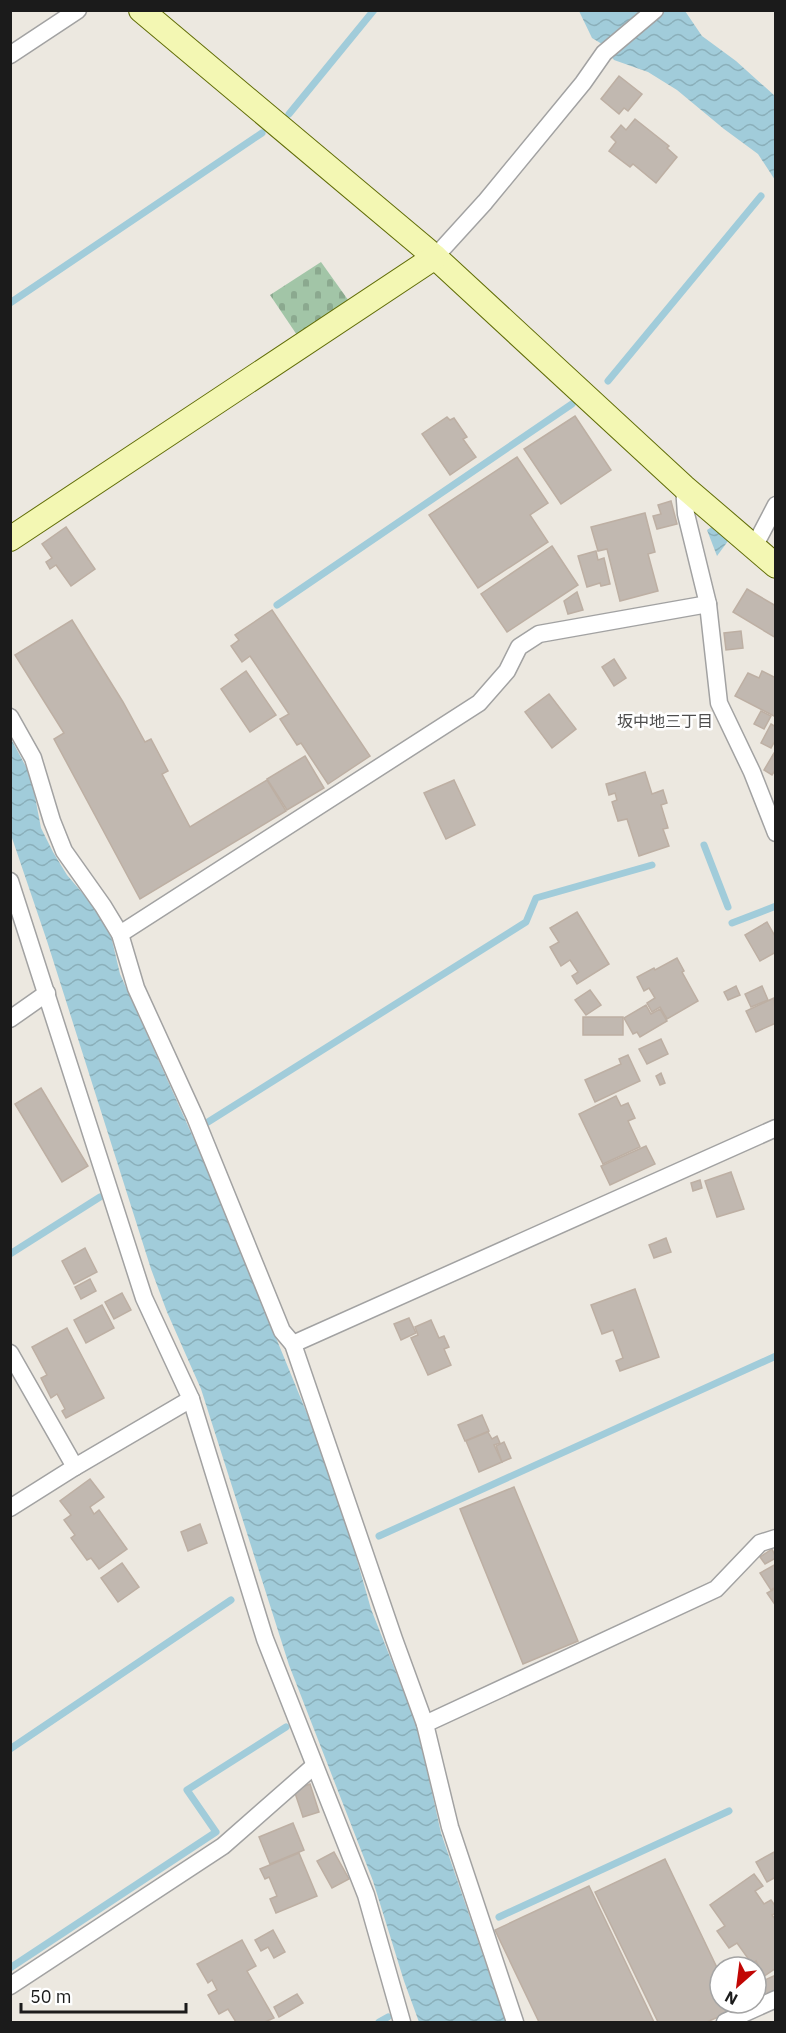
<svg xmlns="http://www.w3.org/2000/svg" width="786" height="2033" viewBox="0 0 786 2033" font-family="'IBM Plex Sans','Noto Sans JP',sans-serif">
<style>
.cemetery{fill:url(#cemetery-stones)}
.water{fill:url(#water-waves)}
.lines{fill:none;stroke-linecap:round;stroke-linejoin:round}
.stream{stroke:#a1ccda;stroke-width:7}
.building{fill:#c1b8b0;stroke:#bdafa3;stroke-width:1.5}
.street-casing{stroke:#a2a2a2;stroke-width:19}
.secondary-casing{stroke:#616d07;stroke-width:26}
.street{stroke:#fff;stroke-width:16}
.secondary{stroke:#f3f7b3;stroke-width:24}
.labels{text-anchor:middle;stroke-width:5;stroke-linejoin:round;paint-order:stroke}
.neighbourhood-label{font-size:16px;fill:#4e4e4e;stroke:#fff}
</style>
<defs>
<pattern id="cemetery-stones" width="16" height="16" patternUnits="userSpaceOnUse" patternTransform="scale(1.5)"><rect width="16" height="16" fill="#a2c5a7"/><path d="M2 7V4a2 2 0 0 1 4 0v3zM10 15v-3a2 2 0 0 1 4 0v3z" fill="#8ba98f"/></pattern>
<pattern id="water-waves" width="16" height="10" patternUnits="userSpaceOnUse" patternTransform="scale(1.5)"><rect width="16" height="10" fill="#a1ccda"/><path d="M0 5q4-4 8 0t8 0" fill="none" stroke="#8aafba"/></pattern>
</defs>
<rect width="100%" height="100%" fill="#ece8e0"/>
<!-- cemetery -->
<polygon class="cemetery" points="321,262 351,304 299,338 270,295"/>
<!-- water -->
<g class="water">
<polygon points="579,11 685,11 702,36 736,61 775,96 775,180 758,154 724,129 677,90 648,72 614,60 602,44 592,38"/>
<polygon points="713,526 728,541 717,556 707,530"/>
<polygon points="10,737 31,776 41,828 53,852 67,875 103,917 112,940 120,974 202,1157 317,1438 344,1514 371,1609 417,1725 441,1833 506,2022 419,2022 404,1981 373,1881 289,1665 201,1389 167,1312 151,1269 47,941 11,835"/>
</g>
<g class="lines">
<!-- stream -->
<g class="stream">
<polyline points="289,114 374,10"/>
<polyline points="10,303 262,133"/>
<polyline points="608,381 761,196"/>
<polyline points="277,605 572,404"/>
<polyline points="704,845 728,907"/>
<polyline points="732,923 776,906"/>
<polyline points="208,1122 526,922 536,898 652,865"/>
<polyline points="10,1254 100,1197"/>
<polyline points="379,1536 776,1356"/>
<polyline points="10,1749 231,1600"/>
<polyline points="499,1917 729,1811"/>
<polyline points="10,1968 216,1832 187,1790 286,1727"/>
<polyline points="379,2022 388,2017"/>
</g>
</g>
<!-- building -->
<g class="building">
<polygon points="619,76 642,94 628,111 624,108 619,114 601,99"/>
<polygon points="635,119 669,146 667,148 677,157 656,183 633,164 630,167 609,151 616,142 611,137 621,125 626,130"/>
<polygon points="575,416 611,470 561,504 524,449"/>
<polygon points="447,417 450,420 454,418 467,437 463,439 476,457 450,475 422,434"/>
<polygon points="517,457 548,503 530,515 548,542 478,588 429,515"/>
<polygon points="671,501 677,524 657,529 653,516 661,514 658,505"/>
<polygon points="645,513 655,552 648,554 658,591 620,601 607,549 598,551 591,527"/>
<polygon points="66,527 95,569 71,586 56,565 50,569 46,562 52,558 42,544"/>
<polygon points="552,546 578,585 507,632 481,594"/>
<polygon points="596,551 598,560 604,558 610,584 601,586 600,583 587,587 578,556"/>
<polygon points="747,589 776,606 776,638 733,612"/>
<polygon points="577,592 583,610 568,614 564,601"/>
<polygon points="272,610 370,756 328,784 301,743 297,745 280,719 289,714 250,656 242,662 231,646 239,640 235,635"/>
<polygon points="72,620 123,702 145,742 151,739 168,771 162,774 190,827 267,780 286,811 140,899 54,739 64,733 15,655"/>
<polygon points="741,631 743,648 726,650 724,633"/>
<polygon points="614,659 626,678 614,686 602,667"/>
<polygon points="246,671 276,715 250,732 221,689"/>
<polygon points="762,671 776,678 776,717 735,696 748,673 759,678"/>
<polygon points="549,694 576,729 552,748 525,712"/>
<polygon points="761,711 771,716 764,729 754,724"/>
<polygon points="771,724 776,727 776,739 771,748 761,743"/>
<polygon points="774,753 776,769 772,775 764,770"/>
<polygon points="305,756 324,788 287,810 267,779"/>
<polygon points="645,772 652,794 663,790 667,803 661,805 668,828 663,829 669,846 639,856 627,819 618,821 612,802 617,800 615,793 609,795 606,784"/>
<polygon points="454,780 475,825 446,839 424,793"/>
<polygon points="577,912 609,964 577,984 572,976 578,972 570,960 561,966 550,947 559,942 550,928"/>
<polygon points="767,922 776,938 776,952 760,961 745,935"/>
<polygon points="677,958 684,971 682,972 698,1001 667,1019 660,1007 652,1012 647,1003 655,998 649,988 644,991 637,977 654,968 655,970"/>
<polygon points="736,986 740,995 728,1000 724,992"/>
<polygon points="762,986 768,1000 751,1007 745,994"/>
<polygon points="590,990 601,1005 586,1015 575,1000"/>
<polygon points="774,998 776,1023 756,1032 746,1011"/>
<polygon points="646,1005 651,1014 660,1009 667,1021 640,1037 637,1032 633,1034 624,1018"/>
<rect x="583" y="1017" width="40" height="18"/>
<polygon points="661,1039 668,1054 647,1064 639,1049"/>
<polygon points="628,1055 640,1081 595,1102 585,1080 621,1064 619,1059"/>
<polygon points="661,1073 665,1083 660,1085 656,1076"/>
<polygon points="41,1088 88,1166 62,1182 15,1104"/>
<polygon points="616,1096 621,1106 628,1103 635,1118 628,1121 640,1147 603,1164 579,1114"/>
<polygon points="646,1146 655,1164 610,1185 601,1166"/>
<polygon points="731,1172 744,1209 717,1217 705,1181"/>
<polygon points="700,1180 702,1188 693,1191 691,1183"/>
<polygon points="666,1238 671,1252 654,1258 649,1245"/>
<polygon points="85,1248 97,1272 74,1284 62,1261"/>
<polygon points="90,1279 96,1291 81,1299 75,1287"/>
<polygon points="635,1289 659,1357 620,1371 616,1361 623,1358 613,1330 602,1334 591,1305"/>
<polygon points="122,1293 131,1310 114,1319 105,1302"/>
<polygon points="102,1305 114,1328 86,1343 74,1320"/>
<polygon points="409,1318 416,1333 401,1340 394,1324"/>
<polygon points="431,1320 439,1338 444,1336 449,1347 444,1349 451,1365 428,1375 411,1338 418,1335 415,1327"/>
<polygon points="67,1328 104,1398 66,1418 62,1411 65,1409 57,1394 51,1398 41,1378 47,1375 32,1347"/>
<polygon points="482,1415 489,1431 465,1441 458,1425"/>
<polygon points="488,1432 492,1439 497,1436 500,1443 494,1445 502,1462 479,1472 466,1441"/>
<polygon points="504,1442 511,1458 502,1462 496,1446"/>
<polygon points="90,1479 104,1497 90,1507 94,1514 99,1510 127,1549 99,1569 91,1558 87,1560 71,1538 75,1535 64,1520 71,1515 60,1501"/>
<polygon points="514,1487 578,1641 523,1664 460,1509"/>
<polygon points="200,1524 207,1543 188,1551 181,1532"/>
<polygon points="772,1549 776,1558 765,1564 760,1557"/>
<polygon points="122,1563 139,1587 118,1602 101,1578"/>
<polygon points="776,1564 776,1587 771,1590 760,1573"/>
<polygon points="776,1588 776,1606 767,1593"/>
<polygon points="310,1784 319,1812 303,1817 294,1790"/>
<polygon points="293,1823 304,1850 270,1864 259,1837"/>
<polygon points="776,1851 776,1877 767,1882 756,1862"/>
<polygon points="334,1852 349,1879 332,1888 317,1861"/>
<polygon points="299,1853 317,1896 276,1913 270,1899 277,1896 269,1877 265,1879 260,1869"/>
<polygon points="665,1859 720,1974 720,2003 734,2003 736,2009 707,2022 658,2022 595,1892"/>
<polygon points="754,1874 763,1886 755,1891 764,1904 771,1900 776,1907 776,1913 772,1915 776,1920 776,1968 760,1979 756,1973 756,1969 759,1967 756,1961 752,1964 737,1943 729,1948 717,1931 725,1926 710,1905"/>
<polygon points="589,1886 654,2022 539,2022 495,1930"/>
<polygon points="273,1930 285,1952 274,1958 268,1947 261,1951 255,1940"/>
<polygon points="242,1940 256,1966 247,1971 274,2018 265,2022 236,2022 228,2009 219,2014 208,1995 217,1990 212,1980 208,1983 197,1964"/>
<polygon points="731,1960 734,1967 720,1967 720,1972 718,1967"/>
<polygon points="776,1975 776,1992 756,2001 756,1984"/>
<polygon points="297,1994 303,2003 279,2017 274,2007"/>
</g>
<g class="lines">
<!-- street casing -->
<g class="street-casing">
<g id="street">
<polyline points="10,55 78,10"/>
<polyline points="435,257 485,202 583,83 604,53 655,10"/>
<polyline points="684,487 686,514 708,604 719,703 752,772 776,833"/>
<polyline points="754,547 776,505"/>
<polyline points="10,717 33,758 52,821 64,851 103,906 120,934 136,988 195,1117 282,1331 293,1344 394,1639 425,1724 450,1827 515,2022"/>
<polyline points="10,881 144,1298 191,1399 265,1639 366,1895 402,2022"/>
<polyline points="120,934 479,703 507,671 519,647 539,634 708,604"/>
<polyline points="10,1019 47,993"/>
<polyline points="293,1344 776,1128"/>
<polyline points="10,1353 75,1467"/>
<polyline points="10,1508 75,1467 191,1399"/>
<polyline points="425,1724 716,1589 760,1543 776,1538"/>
<polyline points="10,1986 223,1846 314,1766"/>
<polyline points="725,2022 776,1999"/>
</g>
</g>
<!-- secondary casing -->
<g class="secondary-casing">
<g id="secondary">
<polyline points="141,10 435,257 684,487 776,566"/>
<polyline points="10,539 435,257"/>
</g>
</g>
<!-- street -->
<use href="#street" class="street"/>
<!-- secondary -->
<use href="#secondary" class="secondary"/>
</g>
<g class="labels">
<!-- neighbourhood labels -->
<g class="neighbourhood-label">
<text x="665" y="727">坂中地三丁目</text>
</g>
</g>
<!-- border -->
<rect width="786" height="2033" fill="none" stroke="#1b1b1b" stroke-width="24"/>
<!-- north arrow -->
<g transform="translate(738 1985) rotate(208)"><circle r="28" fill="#ffffff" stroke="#a4a4a4" stroke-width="1.5"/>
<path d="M0-4.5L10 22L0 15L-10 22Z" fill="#c10604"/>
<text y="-9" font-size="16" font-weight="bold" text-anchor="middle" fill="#1b1b1b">N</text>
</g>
<!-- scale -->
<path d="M21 2003v9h165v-9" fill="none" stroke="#1b1b1b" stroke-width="3"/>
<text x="30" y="2003" font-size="18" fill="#1b1b1b" stroke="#ffffff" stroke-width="4.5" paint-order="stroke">50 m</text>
</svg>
